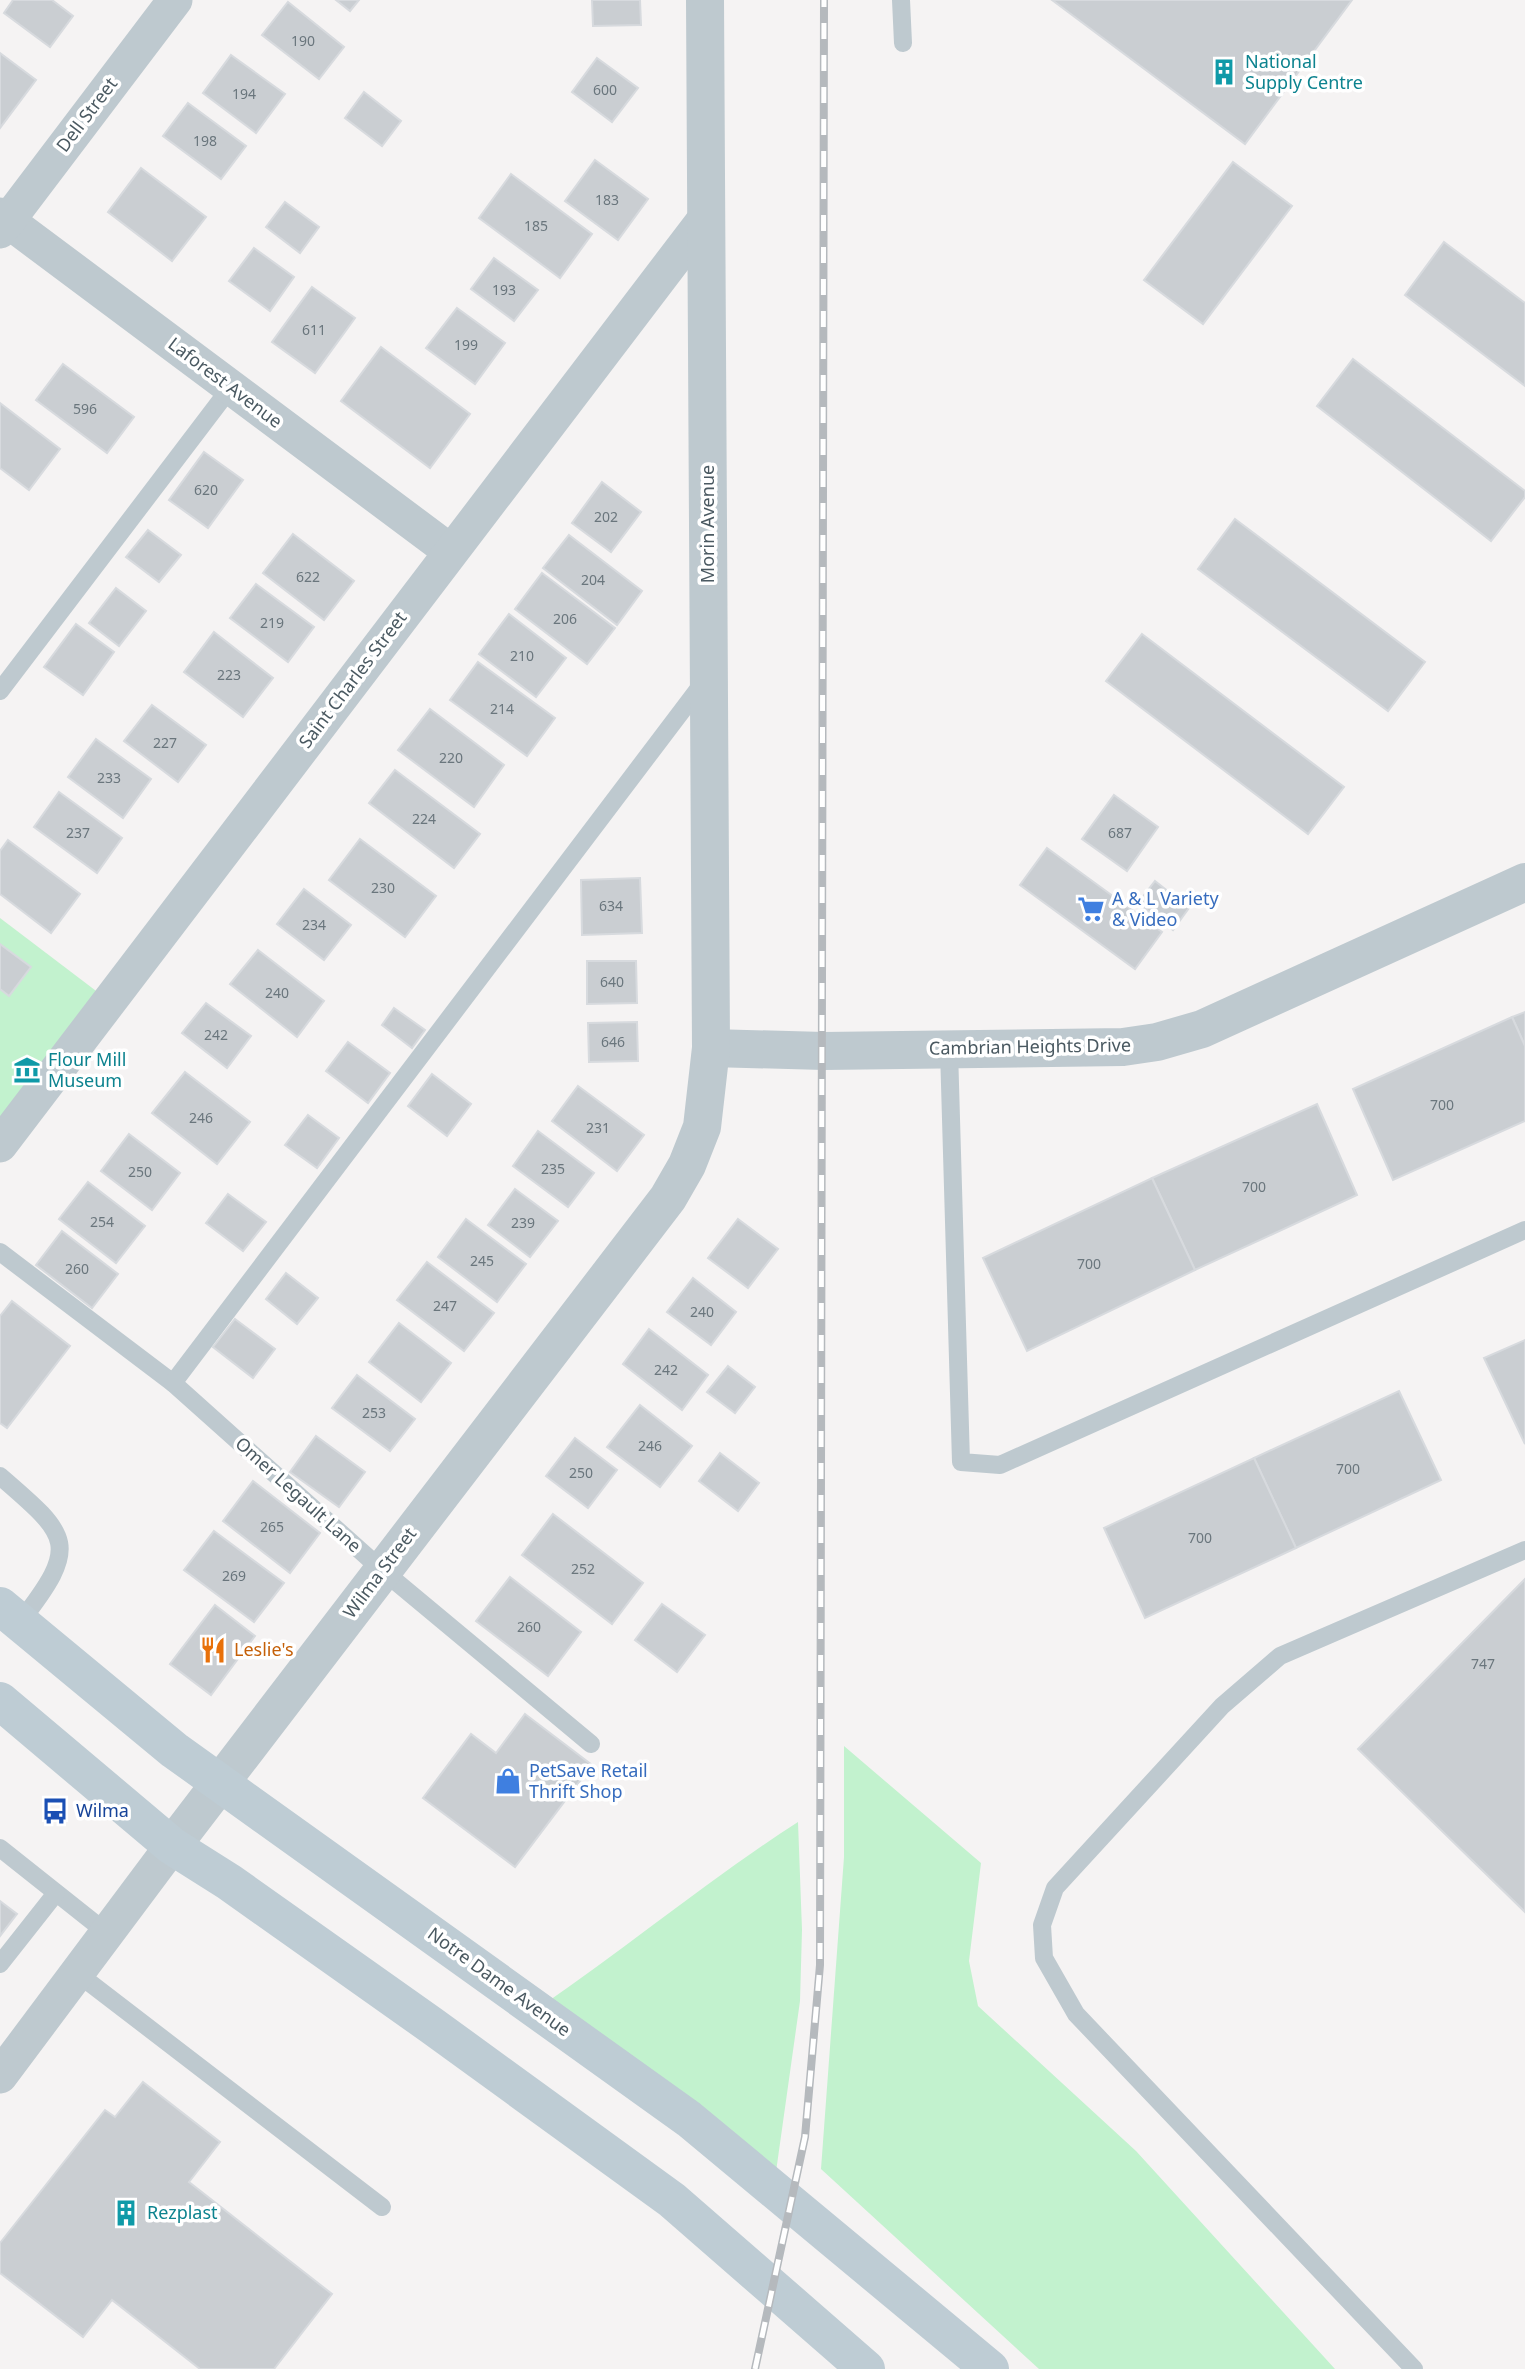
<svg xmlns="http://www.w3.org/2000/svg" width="1525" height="2369" viewBox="0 0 1525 2369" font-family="'Noto Sans',sans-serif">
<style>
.green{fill:#c2f2ce}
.building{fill:#caced2;stroke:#d7dade;stroke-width:2}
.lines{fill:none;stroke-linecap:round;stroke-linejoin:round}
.service{stroke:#bec9cf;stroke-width:18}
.minor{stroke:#bec9cf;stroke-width:35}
.tertiary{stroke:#bec9cf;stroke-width:38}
.secondary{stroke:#beccd4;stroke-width:38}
.rail-casing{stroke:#b5b9bd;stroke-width:8}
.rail{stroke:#fff;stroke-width:5;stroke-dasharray:16;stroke-linecap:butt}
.labels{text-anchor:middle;stroke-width:7;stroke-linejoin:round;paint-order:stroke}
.number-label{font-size:14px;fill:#6a767d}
.culture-label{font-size:18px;fill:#0d838f;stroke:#fff;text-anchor:start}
.street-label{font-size:18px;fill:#4a5961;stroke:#fff}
.shop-label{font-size:18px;fill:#366cbe;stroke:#fff;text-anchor:start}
.food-label{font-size:18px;fill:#c56008;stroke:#fff;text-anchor:start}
.transit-label{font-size:18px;fill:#164399;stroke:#fff;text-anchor:start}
</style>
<rect width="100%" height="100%" fill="#f5f3f3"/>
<!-- green -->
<g class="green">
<polygon points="0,918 108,1000 0,1141"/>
<polygon points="844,1746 981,1863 969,1961 978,2006 1136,2151 1335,2369 1039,2369 821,2169 844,1857"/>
<path d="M798 1822 802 1930 800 2001 774 2186 540 2007C628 1947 709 1879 798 1822Z"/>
</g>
<!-- building -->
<g class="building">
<polygon points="13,0 52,0 73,16 50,47 4,13"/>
<polygon points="336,0 359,0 350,11"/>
<polygon points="592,0 640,0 641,25 593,26"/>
<polygon points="1052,0 1352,0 1245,144"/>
<polygon points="288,2 344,47 319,79 262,35"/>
<polygon points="0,53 36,80 0,128"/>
<polygon points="231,55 285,94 256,133 203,93"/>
<polygon points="597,58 638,88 612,122 572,92"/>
<polygon points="364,92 401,121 382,146 345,118"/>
<polygon points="188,103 246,146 221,179 163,136"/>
<polygon points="595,160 648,199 618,240 565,201"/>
<polygon points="1233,162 1292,206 1203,324 1144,280"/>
<polygon points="141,168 206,217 172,261 108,212"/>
<polygon points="511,174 592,234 560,278 479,218"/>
<polygon points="285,202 319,227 300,253 266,227"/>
<polygon points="1444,242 1525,303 1525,386 1405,295"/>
<polygon points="254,248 294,277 270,311 229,281"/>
<polygon points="494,258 538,290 514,321 471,289"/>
<polygon points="312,287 355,318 315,373 272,342"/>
<polygon points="457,308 505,343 475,384 426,348"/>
<polygon points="381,347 470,414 430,468 341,401"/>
<polygon points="1353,359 1525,491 1525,497 1491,541 1317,406"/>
<polygon points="63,364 134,417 107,453 36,400"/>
<polygon points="0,403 60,449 29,490 0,468"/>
<polygon points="204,452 243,480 208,528 169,500"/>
<polygon points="602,482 641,512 611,552 572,523"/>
<polygon points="1235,519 1425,662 1388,711 1198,569"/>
<polygon points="148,530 181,555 159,582 126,557"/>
<polygon points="293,534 354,581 324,620 263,573"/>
<polygon points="569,535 642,591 617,625 543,568"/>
<polygon points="542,573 615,628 587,664 515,609"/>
<polygon points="256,584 314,627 288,662 230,618"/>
<polygon points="116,588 146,611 119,646 89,623"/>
<polygon points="509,614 566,658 536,697 479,654"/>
<polygon points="76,624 114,652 83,695 44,667"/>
<polygon points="214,632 273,678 243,717 184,672"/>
<polygon points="1142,634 1344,787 1308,834 1106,681"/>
<polygon points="478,662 555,718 527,756 450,700"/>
<polygon points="152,705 206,745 178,782 124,741"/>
<polygon points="430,709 504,765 474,807 398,750"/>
<polygon points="96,739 151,779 123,818 68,777"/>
<polygon points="395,770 480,834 454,868 369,803"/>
<polygon points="59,792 122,838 97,873 34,827"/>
<polygon points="1114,795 1158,827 1127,871 1082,839"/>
<polygon points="360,839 436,896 405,937 329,880"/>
<polygon points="8,840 80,894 51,933 0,894 0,851"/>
<polygon points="1047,848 1162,932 1135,969 1020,885"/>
<polygon points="640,878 642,933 582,935 581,880"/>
<polygon points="1155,881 1189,908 1173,930 1138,903"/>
<polygon points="304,889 351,925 324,960 277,924"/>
<polygon points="0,944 31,967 9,996 0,989"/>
<polygon points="258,950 324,1001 297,1037 230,984"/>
<polygon points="587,961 636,961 637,1003 587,1004"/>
<polygon points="206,1003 251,1036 227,1068 182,1033"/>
<polygon points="394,1008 425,1030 412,1048 382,1025"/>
<polygon points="1525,1012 1525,1046 1512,1017"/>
<polygon points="1512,1017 1525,1046 1525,1121 1393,1180 1353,1089"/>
<polygon points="637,1022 638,1061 589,1062 588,1023"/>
<polygon points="348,1042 390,1073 368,1103 326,1071"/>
<polygon points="185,1072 250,1122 217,1164 152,1113"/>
<polygon points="432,1074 471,1104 447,1136 408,1106"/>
<polygon points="578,1086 644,1135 617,1171 552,1121"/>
<polygon points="1317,1104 1357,1195 1195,1270 1152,1178"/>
<polygon points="308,1115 339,1138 317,1168 285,1145"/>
<polygon points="538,1131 594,1173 568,1207 513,1166"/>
<polygon points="129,1134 180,1173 152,1210 101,1171"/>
<polygon points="1152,1178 1195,1270 1027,1351 983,1258"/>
<polygon points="88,1182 145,1226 116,1263 59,1219"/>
<polygon points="515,1189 558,1221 530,1257 488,1225"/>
<polygon points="228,1194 266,1222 243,1251 206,1223"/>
<polygon points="466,1219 526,1264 497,1302 438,1257"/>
<polygon points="738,1219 778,1249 748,1288 708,1258"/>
<polygon points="62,1231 118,1274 92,1308 36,1265"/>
<polygon points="427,1262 494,1313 464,1351 397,1300"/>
<polygon points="286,1273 318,1298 297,1324 266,1299"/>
<polygon points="693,1278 736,1312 711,1345 667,1312"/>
<polygon points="12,1301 70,1346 7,1428 0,1423 0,1316"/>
<polygon points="235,1319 275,1349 253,1378 213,1347"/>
<polygon points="399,1323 451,1363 421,1402 369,1362"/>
<polygon points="649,1329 708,1375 682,1410 623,1364"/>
<polygon points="1525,1340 1525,1444 1484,1358"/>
<polygon points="728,1366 755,1387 735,1413 707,1392"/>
<polygon points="357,1375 415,1419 390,1451 332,1408"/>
<polygon points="1399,1391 1441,1480 1296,1548 1254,1458"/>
<polygon points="640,1405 692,1446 660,1487 607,1447"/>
<polygon points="316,1436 365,1472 339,1507 290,1472"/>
<polygon points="575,1438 617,1470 588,1508 546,1476"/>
<polygon points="720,1453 759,1483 738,1511 699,1481"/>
<polygon points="1254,1458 1296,1548 1145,1618 1104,1528"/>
<polygon points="253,1481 320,1533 290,1573 223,1521"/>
<polygon points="553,1514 643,1583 612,1624 522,1555"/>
<polygon points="214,1531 284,1583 254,1622 184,1570"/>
<polygon points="510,1577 581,1632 548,1676 476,1621"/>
<polygon points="1525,1579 1525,1912 1358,1749"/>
<polygon points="662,1604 705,1635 677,1672 635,1640"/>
<polygon points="215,1605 255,1636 211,1695 170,1664"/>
<polygon points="525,1714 592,1765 515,1867 423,1798 471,1734 496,1753"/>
<polygon points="0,1901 17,1914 0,1936"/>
<polygon points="143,2082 220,2142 189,2182 332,2294 274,2369 200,2369 112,2300 83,2337 0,2273 0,2243 105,2110 115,2117"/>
</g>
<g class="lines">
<!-- service -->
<g class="service">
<polyline points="901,0 903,43"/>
<polyline points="0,691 231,387"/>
<polyline points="949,1050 961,1462 1000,1465 1525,1230"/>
<polyline points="0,1252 173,1383 382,1570 591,1744"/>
<polyline points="173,1383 703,683"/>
<path d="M0 1476C71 1537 80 1545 20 1622"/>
<polyline points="0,1848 107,1933"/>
<polyline points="0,1964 56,1893"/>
<polyline points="77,1973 382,2207"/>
<polyline points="1414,2369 1076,2014 1044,1958 1042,1925 1055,1888 1222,1706 1280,1656 1525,1550"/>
</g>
<!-- minor -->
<g class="minor">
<polyline points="0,215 450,551"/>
<polyline points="0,231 175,0"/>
<polyline points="0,1145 707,216"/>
<polyline points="0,2076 172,1846"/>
</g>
<!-- tertiary -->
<g class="tertiary">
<polyline points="711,1048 824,1051 1123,1047 1157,1042 1202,1029 1525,882"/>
<polyline points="172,1846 668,1198 687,1165 702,1127 711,1048 705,0"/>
</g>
<!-- secondary -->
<g class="secondary">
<polyline points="0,1606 174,1750 689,2119 990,2369"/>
<polyline points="0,1701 172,1846 229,1882 431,2025 672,2200 866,2369"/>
</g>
<!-- rail casing -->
<g class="rail-casing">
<polyline id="rail" points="755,2369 805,2137 820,1965 824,0"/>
</g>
<!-- rail -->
<use href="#rail" class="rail"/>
</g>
<!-- icons -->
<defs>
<g id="building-bare" transform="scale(2.1)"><path d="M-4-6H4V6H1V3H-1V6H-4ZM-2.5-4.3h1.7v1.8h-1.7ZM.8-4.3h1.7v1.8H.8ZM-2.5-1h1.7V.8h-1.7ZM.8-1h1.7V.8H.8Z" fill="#0f9aa8" stroke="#fff" stroke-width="2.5" paint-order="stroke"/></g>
<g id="supermarket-bare" transform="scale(2.1)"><path d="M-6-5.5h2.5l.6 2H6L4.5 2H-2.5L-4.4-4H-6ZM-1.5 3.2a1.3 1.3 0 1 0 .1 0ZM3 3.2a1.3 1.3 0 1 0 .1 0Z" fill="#3f7fe0" stroke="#fff" stroke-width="2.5" paint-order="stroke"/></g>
<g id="museum-bare" transform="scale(2.1)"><path d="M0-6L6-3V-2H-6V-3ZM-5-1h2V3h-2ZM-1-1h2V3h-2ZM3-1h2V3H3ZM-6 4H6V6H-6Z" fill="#0f9aa8" stroke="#fff" stroke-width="2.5" paint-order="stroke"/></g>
<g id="restaurant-bare" transform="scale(2.1)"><path d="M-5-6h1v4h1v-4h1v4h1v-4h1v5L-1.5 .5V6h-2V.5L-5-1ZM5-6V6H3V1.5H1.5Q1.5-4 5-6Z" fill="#e8710a" stroke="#fff" stroke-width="2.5" paint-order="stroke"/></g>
<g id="shop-bare" transform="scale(2.1)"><path d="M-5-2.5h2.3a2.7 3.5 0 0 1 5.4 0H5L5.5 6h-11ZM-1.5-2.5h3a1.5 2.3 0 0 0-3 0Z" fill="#3f7fe0" stroke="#fff" stroke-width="2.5" paint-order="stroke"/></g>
<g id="bus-bare" transform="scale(2.1)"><path d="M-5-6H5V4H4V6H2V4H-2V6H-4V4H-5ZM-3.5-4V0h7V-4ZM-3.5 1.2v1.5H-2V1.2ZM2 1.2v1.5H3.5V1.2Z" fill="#1a4fb4" stroke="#fff" stroke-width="2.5" paint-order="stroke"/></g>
</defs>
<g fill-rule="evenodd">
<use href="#building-bare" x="1224" y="72"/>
<use href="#supermarket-bare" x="1091" y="909"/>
<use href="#museum-bare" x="27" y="1070"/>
<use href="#restaurant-bare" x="213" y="1650"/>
<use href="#shop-bare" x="508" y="1781"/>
<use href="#bus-bare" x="55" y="1811"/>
<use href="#building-bare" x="126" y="2213"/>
</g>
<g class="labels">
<!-- number labels -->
<g class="number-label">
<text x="303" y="46">190</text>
<text x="605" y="95">600</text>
<text x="244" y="99">194</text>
<text x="205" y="146">198</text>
<text x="607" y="205">183</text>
<text x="536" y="231">185</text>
<text x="504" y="295">193</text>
<text x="314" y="335">611</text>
<text x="466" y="350">199</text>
<text x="85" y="414">596</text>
<text x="206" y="495">620</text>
<text x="606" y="522">202</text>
<text x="308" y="582">622</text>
<text x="593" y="585">204</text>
<text x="565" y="624">206</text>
<text x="272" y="628">219</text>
<text x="522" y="661">210</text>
<text x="229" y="680">223</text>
<text x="502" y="714">214</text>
<text x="165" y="748">227</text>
<text x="451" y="763">220</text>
<text x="109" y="783">233</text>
<text x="424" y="824">224</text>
<text x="78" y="838">237</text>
<text x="1120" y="838">687</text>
<text x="383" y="893">230</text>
<text x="611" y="911">634</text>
<text x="314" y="930">234</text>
<text x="612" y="987">640</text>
<text x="277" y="998">240</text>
<text x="216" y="1040">242</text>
<text x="613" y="1047">646</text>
<text x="1442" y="1110">700</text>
<text x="201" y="1123">246</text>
<text x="598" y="1133">231</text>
<text x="553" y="1174">235</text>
<text x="140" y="1177">250</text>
<text x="1254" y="1192">700</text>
<text x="102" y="1227">254</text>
<text x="523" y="1228">239</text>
<text x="482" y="1266">245</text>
<text x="1089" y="1269">700</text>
<text x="77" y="1274">260</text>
<text x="445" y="1311">247</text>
<text x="702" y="1317">240</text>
<text x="666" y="1375">242</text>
<text x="374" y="1418">253</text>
<text x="650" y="1451">246</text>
<text x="1348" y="1474">700</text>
<text x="581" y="1478">250</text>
<text x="272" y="1532">265</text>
<text x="1200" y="1543">700</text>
<text x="583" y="1574">252</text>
<text x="234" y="1581">269</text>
<text x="529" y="1632">260</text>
<text x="1483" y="1669">747</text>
</g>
<!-- culture labels -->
<g class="culture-label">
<text x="1245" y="68">National<tspan x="1245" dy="21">Supply Centre</tspan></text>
<text x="48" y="1066">Flour Mill<tspan x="48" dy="21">Museum</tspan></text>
<text x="147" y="2219">Rezplast</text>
</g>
<!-- street labels -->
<g class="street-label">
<text transform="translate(87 115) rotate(-53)" y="6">Dell Street</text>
<text transform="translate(225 383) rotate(37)" y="6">Laforest Avenue</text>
<text transform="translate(708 524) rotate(-90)" y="6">Morin Avenue</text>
<text transform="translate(353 680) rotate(-53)" y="6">Saint Charles Street</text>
<text transform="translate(1030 1047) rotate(-1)" y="6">Cambrian Heights Drive</text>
<text transform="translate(298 1495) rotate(42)" y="6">Omer Legault Lane</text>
<text transform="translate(380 1573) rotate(-53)" y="6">Wilma Street</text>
<text transform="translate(499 1982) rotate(36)" y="6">Notre Dame Avenue</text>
</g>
<!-- shop labels -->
<g class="shop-label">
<text x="1112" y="905">A &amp; L Variety<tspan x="1112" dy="21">&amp; Video</tspan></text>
<text x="529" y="1777">PetSave Retail<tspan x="529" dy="21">Thrift Shop</tspan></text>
</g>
<!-- food labels -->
<g class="food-label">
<text x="234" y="1656">Leslie's</text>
</g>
<!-- transit labels -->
<g class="transit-label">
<text x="76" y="1817">Wilma</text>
</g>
</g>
</svg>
